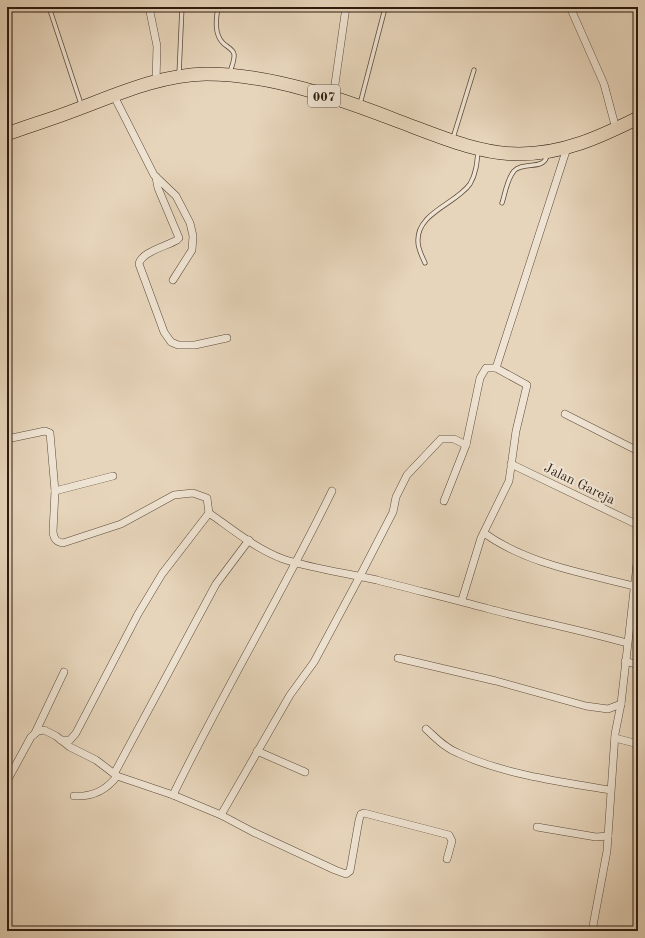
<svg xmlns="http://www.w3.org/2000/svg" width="645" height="938" viewBox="0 0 645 938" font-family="'Old Standard TT',serif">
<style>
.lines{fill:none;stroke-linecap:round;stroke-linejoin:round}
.lane-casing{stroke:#5b4a3a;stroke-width:5}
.street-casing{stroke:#5b4a3a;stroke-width:8}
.highway-casing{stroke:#2c1b0f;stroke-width:14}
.lane{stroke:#efe4d3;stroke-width:3.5}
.street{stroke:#efe4d3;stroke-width:7}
.highway{stroke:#e7d5bb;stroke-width:13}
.labels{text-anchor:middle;stroke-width:4;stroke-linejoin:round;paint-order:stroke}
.shield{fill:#efe4d3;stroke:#66574a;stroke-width:1}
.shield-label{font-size:13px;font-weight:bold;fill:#2c1b0f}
.street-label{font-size:14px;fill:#2c1b0f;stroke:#efe4d3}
</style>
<rect width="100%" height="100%" fill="#e7d5bb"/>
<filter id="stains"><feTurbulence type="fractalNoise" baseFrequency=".005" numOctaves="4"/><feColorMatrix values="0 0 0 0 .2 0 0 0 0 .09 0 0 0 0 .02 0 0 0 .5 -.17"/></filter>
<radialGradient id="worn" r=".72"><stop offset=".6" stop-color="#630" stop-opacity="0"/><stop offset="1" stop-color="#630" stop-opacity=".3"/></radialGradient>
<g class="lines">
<!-- lane casing -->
<g class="lane-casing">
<g id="lane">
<polyline points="49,7 81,104"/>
<path d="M218 7C216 19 214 34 223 43 227 47 233 49 234 54 235 60 231 67 230 73"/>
<polyline points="635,7 638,12"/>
<polyline points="179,74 182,7"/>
<polyline points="360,104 384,12"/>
<polyline points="453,138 474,70"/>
<path d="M502 203C505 194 507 179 514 171 522 161 545 171 547 155"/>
<path d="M425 263C422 256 418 249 418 242 416 213 456 204 470 184 476 174 477 163 478 151"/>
</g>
</g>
<!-- street casing -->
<g class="street-casing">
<g id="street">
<polyline points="149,7 157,46 156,81"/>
<polyline points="570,7 604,84 616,129"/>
<polyline points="113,94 154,175 176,196 190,223 193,236 192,250 173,280"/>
<polyline points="333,98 346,7"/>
<path d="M156 177 158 188 179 238 177 240C167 246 141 252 139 264L164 332 171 342 178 345H195L227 338"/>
<polyline points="565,414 638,451"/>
<path d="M7 439 45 431 50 433 55 491 53 532C54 539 56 542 63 543L121 524 174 495 193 493 207 498 209 513"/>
<polyline points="511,464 638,525"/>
<polyline points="55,491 113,476"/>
<polyline points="444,501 466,445"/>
<path d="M209 513C232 529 256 549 283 559 314 569 346 573 377 580 415 590 452 599 489 609 535 621 581 630 627 643"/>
<path d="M484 533C527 564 583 573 634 586"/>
<polyline points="462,600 481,538 509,481 516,431 527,385 496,368 567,148"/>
<polyline points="398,658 496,681 586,706 608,709 621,704"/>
<polyline points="625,661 638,665"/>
<path d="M426 729C436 738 445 748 458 753 503 774 561 782 610 790"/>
<polyline points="35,733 64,672"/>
<polyline points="615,738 638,744"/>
<polyline points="61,740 70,740 76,733 138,614 162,574 209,513"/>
<polyline points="257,751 305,772"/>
<polyline points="114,774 216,584 249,540"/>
<polyline points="7,781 31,737 38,731 44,730 56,736 70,747 96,760 117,776 173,795 221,815 253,832 335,870 346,874 350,871 359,820 361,814 364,813 449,835 452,841 447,859"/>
<path d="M173 795C223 692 282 594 332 491"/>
<path d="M74 796C92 797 106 791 117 776"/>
<polyline points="221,815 290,695 314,662 360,576 393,512 396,497 407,475 441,439 454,439 466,445 480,378 486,368 496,368"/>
<polyline points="537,827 596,837 608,836"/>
<polyline points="592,931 607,851 615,734 621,704 638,555"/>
</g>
</g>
<!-- highway casing -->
<g class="highway-casing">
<path id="highway" d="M7 134C28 126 49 120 70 112 114 96 157 75 206 74 270 74 339 98 398 121 436 135 478 154 519 154 563 154 600 137 638 118"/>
</g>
<!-- lane -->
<use href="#lane" class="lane"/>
<!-- street -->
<use href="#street" class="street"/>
<!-- highway -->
<use href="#highway" class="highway"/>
</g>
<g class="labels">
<!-- shield labels -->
<rect class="shield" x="308" y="85" width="32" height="22" rx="3"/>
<g class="shield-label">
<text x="324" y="101">007</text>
</g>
<!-- street labels -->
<g class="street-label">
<text transform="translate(580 483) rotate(26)" y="5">Jalan Gareja</text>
</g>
</g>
<!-- margin -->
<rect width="645" height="938" fill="none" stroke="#e7d5bb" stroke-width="24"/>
<rect x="8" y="8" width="629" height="922" fill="none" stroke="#2c1b0f" stroke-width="2"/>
<rect x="12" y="12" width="621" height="914" fill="none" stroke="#2c1b0f"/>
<rect width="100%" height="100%" filter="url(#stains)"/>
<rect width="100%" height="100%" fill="url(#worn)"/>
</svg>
